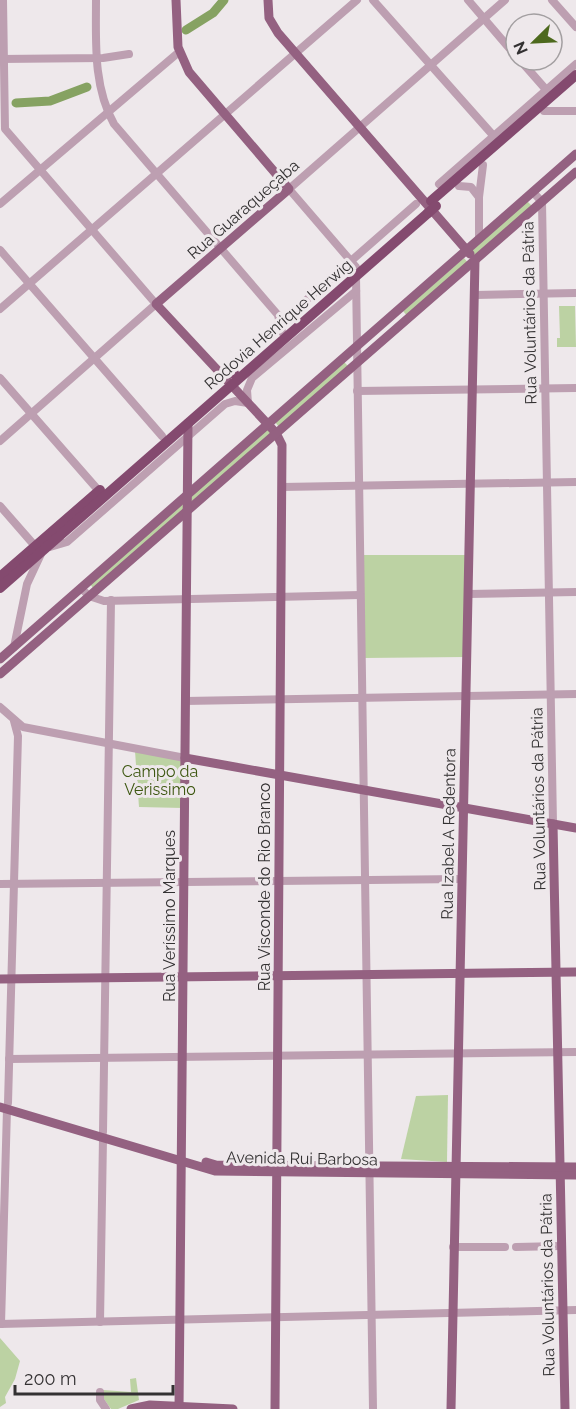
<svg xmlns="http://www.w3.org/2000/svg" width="576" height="1409" viewBox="0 0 576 1409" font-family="Raleway,sans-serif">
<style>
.green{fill:#bcd2a3}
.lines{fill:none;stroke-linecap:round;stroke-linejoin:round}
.river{stroke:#86a262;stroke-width:9}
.minor{stroke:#bd9fb1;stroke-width:8}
.major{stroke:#946181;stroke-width:9}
.highway{stroke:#844a6f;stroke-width:10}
.highway-bridge{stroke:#844a6f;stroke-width:10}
.labels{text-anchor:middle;stroke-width:6;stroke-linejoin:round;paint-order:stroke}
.street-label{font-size:16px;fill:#333132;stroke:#eee8eb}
.park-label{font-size:16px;fill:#3d5710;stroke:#eee8eb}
</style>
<rect width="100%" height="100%" fill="#eee8eb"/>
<!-- green -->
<g class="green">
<polygon points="527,201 533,207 475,257 471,251"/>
<polygon points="464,258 469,264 408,317 403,311"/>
<polygon points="559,306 575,306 576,347 557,347 557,338 560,338"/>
<polygon points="344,362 349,367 279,427 275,422"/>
<polygon points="267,429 272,434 192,504 190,496"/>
<polygon points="182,503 185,510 93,588 90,584"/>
<polygon points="363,555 467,555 465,657 364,658"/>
<polygon points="135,751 183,760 183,808 139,807"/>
<polygon points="448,1095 447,1162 401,1159 416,1096"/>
<polygon points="0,1338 20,1361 15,1379 5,1397 6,1403 0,1407"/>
<polygon points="136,1378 139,1400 118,1409 111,1409 104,1399 103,1390 131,1392 130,1379"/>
</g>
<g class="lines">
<!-- river -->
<g class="river">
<polyline points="186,30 213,13 224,0"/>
<polyline points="16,103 50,101 87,87"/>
</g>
<!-- minor -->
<g class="minor">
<path d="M96 0C96 42 93 86 114 124L278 315 282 332"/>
<polyline points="373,0 499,142"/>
<polyline points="468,0 516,56"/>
<polyline points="552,0 576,27"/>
<polyline points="0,59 103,58 129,54"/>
<polyline points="520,60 549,93"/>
<polyline points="544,111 576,111"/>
<polyline points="439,184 576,64"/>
<polyline points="459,186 471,187 478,196"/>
<polyline points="533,192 542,202 553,824"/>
<polyline points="0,204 179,52"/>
<polyline points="479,239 479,197 483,165"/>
<polyline points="0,250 162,436"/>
<polyline points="356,267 289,189 505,0"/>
<polyline points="356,276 373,1409"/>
<polyline points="476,295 576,293"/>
<polyline points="0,309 357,0"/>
<polyline points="287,317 416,204"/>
<polyline points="0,378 99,491"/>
<polyline points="357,391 576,388"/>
<polyline points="0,441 156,304 5,129 3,0"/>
<polyline points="282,487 576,482"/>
<polyline points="0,506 35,546"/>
<polyline points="50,547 67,542 225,404 235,401 248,403 247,390 252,378 356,291"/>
<polyline points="81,588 89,596 104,601 360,595"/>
<polyline points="469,594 576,592"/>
<polyline points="14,647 27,584 41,554"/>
<polyline points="185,701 576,694"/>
<polyline points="0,707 23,727 185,758"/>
<polyline points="0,884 462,879"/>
<polyline points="9,1059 576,1052"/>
<polyline points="8,1103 18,736 14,721"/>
<polyline points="103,1132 111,600"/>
<polyline points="453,1247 505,1247"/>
<polyline points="516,1247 561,1246"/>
<polyline points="100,1322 103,1138"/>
<polyline points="0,1324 576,1310"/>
<polyline points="1,1324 7,1109"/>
<polyline points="100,1392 100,1400 106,1409"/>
</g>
<!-- major -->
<g class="major">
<polyline points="176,0 178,47 189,72 289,189 156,304 276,433 282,445 275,1409"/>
<polyline points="268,0 269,18 278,33 470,254"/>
<polyline points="0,659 576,154"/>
<polyline points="0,674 576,172"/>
<polyline points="185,758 576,828"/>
<polyline points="553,824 565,1409"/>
<polyline points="0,979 576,972"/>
<polyline points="0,1107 215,1171 576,1175"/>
<polyline points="206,1162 216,1165 576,1167"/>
<polyline points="131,1409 150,1405 233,1409"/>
<polyline points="179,1409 188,423"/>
<polyline points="451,1409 475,260"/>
</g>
<!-- highway -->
<g class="highway">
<polyline points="431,201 576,75"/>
<polyline points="221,374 234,373"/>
<polyline points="0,577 100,490"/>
<polyline points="0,588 428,213"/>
</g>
<!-- highway-bridge -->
<polyline class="highway-bridge" points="428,213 436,206"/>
</g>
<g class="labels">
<!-- street labels -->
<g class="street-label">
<text transform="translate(243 209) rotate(-41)" y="6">Rua Guaraqueçaba</text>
<text transform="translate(529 313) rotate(-91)" y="6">Rua Voluntários da Pátria</text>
<text transform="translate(278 324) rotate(-41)" y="6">Rodovia Henrique Herwig</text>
<text transform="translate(538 799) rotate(-91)" y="6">Rua Voluntários da Pátria</text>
<text transform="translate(448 834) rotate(-89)" y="6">Rua Izabel A Redentora</text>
<text transform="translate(264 887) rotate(-90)" y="6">Rua Visconde do Rio Branco</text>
<text transform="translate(169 916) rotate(-90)" y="6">Rua Veríssimo Marques</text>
<text transform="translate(302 1158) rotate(1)" y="6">Avenida Rui Barbosa</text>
<text transform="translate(547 1285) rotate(-91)" y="6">Rua Voluntários da Pátria</text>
</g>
<!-- park labels -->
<g class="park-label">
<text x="160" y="777">Campo da<tspan x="160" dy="18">Verissimo</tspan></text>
</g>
</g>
<!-- north arrow -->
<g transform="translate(534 42) rotate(246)"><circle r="28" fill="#eee8eb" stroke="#a39fa1" stroke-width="1.5"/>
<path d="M0-4.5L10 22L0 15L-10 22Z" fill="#4d691d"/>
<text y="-9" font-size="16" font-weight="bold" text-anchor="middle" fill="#333132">N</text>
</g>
<!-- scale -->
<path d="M15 1385v9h158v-9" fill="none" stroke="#333132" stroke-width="3"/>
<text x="24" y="1385" font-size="18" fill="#333132" stroke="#eee8eb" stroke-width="4.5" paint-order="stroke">200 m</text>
</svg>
